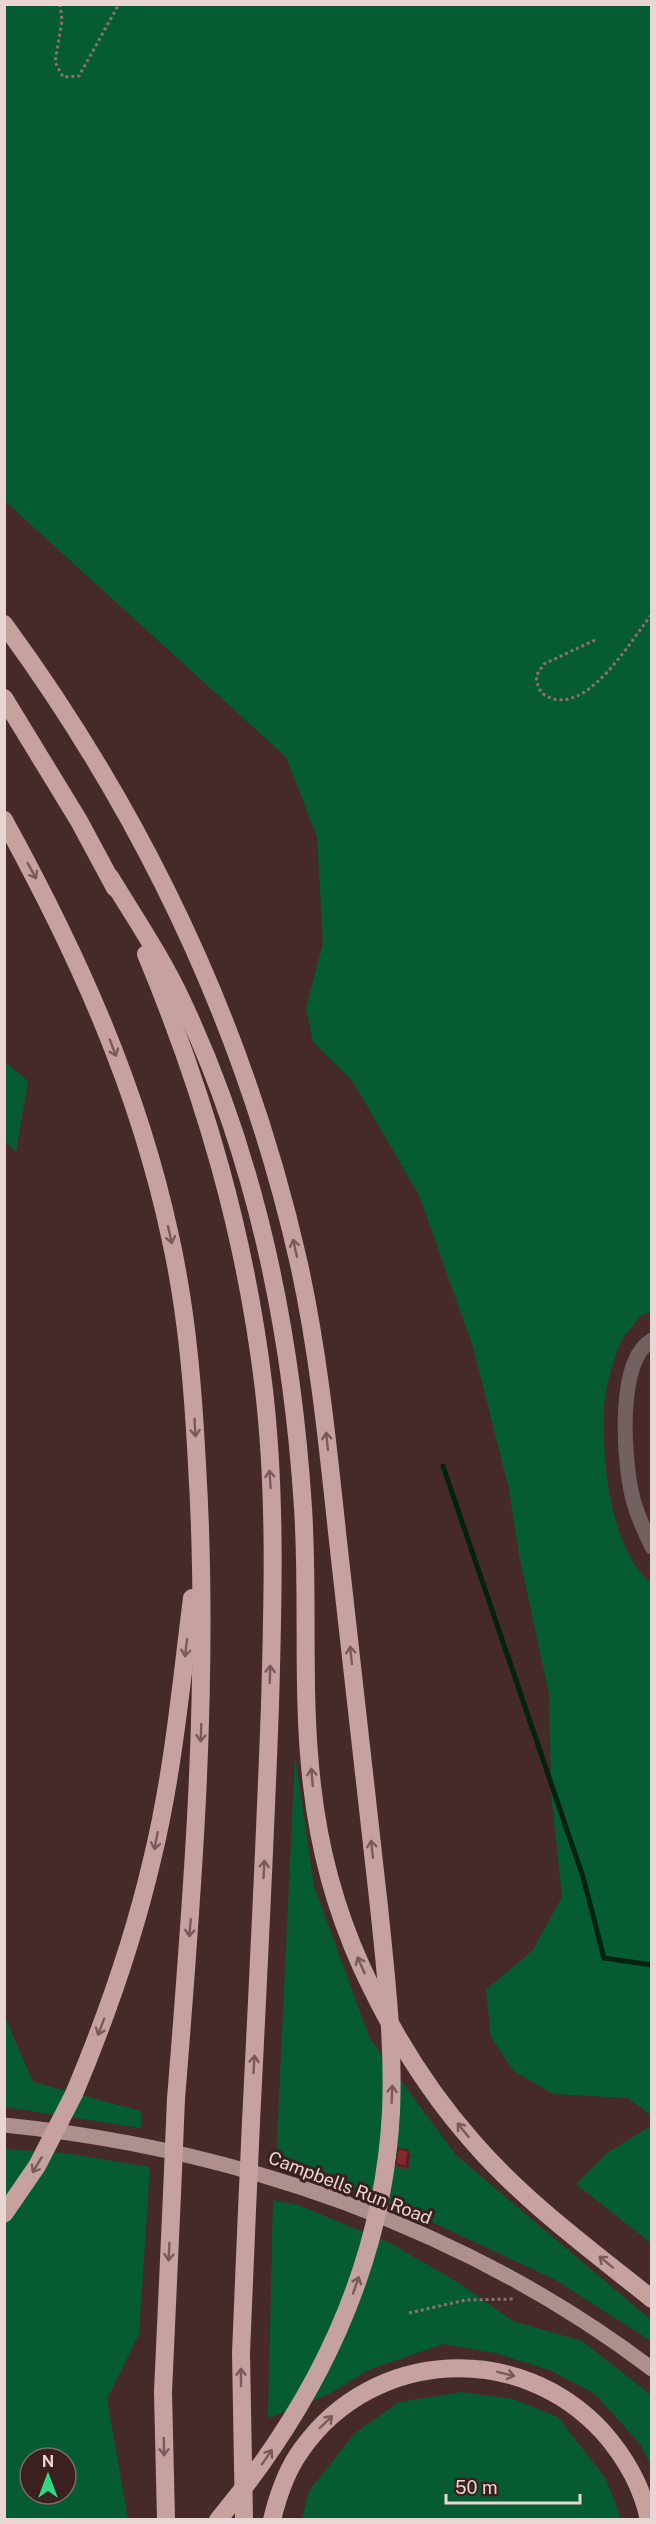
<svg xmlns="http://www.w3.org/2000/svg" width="656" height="2524" viewBox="0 0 656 2524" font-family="'Public Sans',sans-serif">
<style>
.green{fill:#055c33;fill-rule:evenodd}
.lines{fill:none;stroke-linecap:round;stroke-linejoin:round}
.stream{stroke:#042211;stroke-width:5}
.path{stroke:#897170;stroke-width:3;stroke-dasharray:3 3;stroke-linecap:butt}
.minor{stroke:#716261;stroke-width:15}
.major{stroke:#ad8f8e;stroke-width:15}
.highway{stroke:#c5a1a0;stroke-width:18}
.highway-bridge{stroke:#c5a1a0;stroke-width:18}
.wall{fill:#712228}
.shaded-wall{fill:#5c1c21}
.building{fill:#83282f;stroke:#5c1c21;stroke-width:1.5}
.oneway{stroke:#795a5a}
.labels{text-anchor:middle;stroke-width:6;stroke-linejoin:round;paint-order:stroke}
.street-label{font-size:18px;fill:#e8d5d4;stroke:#3b2020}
</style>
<rect width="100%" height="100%" fill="#462a2a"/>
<!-- green -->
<g class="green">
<path d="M4 5H651L652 1312 641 1315C634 1325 621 1337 618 1348 612 1365 604 1394 604 1411 602 1462 610 1549 651 1583V2115L628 2098 553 2094 514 2071 491 2037 486 1990 533 1950 562 1897 551 1792 549 1694 519 1555 509 1489 473 1347 419 1195 352 1080 313 1042 306 1008 323 943 317 837 286 757 5 501Z"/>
<polygon points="4,1061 28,1081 16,1152 5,1141"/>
<polygon points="295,1755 314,1886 370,2039 456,2155 651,2320 651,2341 554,2279 417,2215 276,2162"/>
<polygon points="4,2015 33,2082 141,2111 141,2128 5,2107"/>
<polygon points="651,2126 651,2243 576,2184 607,2153"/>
<path d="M4 2149 65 2153 150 2167 139 2334 107 2399 128 2519H5ZM30 2458H66V2494H30Z"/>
<polygon points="273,2200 298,2205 390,2243 459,2283 513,2321 582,2341 651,2395 651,2466 641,2445 595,2394 550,2370 495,2353 443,2344 368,2370 329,2394 268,2418"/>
<polygon points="462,2392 513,2399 558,2417 606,2479 621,2519 302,2519 309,2491 355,2433 399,2402"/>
</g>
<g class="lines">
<!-- stream -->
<polyline class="stream" points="443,1466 583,1877 604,1958 652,1965"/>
<!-- path -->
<g class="path">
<polyline points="60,4 62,21 55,62 63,77 79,76 119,4"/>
<path d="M595 640 544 664 536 676C538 689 540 695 554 699 592 708 631 640 652 614"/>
<polyline points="409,2313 466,2300 513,2299"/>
</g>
<!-- minor -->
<path class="minor" d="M652 1340C616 1360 624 1460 632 1495 636 1513 644 1530 652 1547"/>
<!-- major -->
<path class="major" d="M4 2125C235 2148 466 2228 652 2369"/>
<!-- highway -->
<g class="highway">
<path d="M4 624C146 818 246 1029 299 1264 319 1355 328 1448 338 1541 352 1663 365 1785 379 1907"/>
<polyline points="4,698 79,821 115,888"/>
<path d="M4 820C77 953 138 1087 170 1236 187 1312 193 1388 197 1465 210 1677 193 1888 176 2099"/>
<path d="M110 877C135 918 162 958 182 1001 256 1158 292 1335 303 1508 309 1600 301 1693 312 1785 319 1848 336 1911 362 1968 391 2031 427 2090 473 2142 525 2202 590 2249 652 2299"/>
<path d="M146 954C205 1096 246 1237 264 1390 276 1494 273 1601 270 1705 265 1845 258 1983 251 2122"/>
<path d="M74 2094C106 2018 133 1941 152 1860 173 1774 181 1685 192 1598"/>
<polyline points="166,2520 163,2392 172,2194"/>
<polyline points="244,2520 241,2353 247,2210"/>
<path d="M272 2520C278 2495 287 2469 302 2449 374 2348 520 2341 603 2432 625 2457 642 2486 649 2520"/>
</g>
<!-- highway-bridge -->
<g class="highway-bridge">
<polyline points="172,2194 176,2099"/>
<polyline points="247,2210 251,2122"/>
<polyline points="4,2214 37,2166 74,2094"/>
<path d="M218 2520C316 2403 383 2266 391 2112 394 2043 386 1975 379 1907"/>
</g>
</g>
<!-- wall -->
<polygon class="wall" points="410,2154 408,2169 399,2168 396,2164"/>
<!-- shaded-wall -->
<polygon class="shaded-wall" points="408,2150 410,2154 408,2169 406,2166"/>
<!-- building -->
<polygon class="building" points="398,2149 408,2150 406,2166 396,2164"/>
<!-- one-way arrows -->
<defs><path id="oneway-shaft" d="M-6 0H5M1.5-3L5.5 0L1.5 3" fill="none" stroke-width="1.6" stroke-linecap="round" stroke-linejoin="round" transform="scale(1.5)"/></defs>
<g class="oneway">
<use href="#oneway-shaft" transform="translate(32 871) rotate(61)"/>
<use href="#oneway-shaft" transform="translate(113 1048) rotate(69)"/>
<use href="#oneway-shaft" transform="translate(170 1235) rotate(77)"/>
<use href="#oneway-shaft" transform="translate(295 1248) rotate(-103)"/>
<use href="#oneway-shaft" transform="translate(195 1428) rotate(87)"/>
<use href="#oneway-shaft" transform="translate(327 1441) rotate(-96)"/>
<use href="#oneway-shaft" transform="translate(270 1479) rotate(-94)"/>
<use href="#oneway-shaft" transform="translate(186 1648) rotate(97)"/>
<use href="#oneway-shaft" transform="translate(351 1655) rotate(-96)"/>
<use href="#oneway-shaft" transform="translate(270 1674) rotate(-88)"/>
<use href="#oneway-shaft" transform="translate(201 1733) rotate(92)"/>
<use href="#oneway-shaft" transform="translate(312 1777) rotate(-95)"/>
<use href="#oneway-shaft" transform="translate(156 1841) rotate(101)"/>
<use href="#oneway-shaft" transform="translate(372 1849) rotate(-96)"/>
<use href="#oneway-shaft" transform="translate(264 1869) rotate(-87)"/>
<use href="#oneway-shaft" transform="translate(190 1928) rotate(95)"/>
<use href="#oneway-shaft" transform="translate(361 1965) rotate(-114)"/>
<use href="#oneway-shaft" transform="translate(101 2027) rotate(111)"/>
<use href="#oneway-shaft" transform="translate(254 2064) rotate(-87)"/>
<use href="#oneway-shaft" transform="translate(392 2094) rotate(-88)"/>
<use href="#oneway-shaft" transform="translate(463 2130) rotate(-129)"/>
<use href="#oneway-shaft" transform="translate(37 2165) rotate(121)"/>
<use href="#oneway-shaft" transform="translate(169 2252) rotate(93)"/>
<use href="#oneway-shaft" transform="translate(606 2262) rotate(-141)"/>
<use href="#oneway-shaft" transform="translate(356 2285) rotate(-71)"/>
<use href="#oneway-shaft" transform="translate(506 2374) rotate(14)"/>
<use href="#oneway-shaft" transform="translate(241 2377) rotate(-90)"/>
<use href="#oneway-shaft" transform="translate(326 2422) rotate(-44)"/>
<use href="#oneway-shaft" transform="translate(164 2447) rotate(89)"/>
<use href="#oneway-shaft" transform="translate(267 2457) rotate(-55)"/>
</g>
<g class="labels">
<!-- street labels -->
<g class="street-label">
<text transform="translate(350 2188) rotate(21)" y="6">Campbells Run Road</text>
</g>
</g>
<!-- border -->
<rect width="656" height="2524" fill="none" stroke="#e8d5d4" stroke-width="12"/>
<!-- north arrow -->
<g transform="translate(48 2476)"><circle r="28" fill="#3b2020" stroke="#806868" stroke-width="1.5"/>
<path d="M0-4.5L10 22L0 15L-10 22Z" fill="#31d882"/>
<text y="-9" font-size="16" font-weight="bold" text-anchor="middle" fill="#e8d5d4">N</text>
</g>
<!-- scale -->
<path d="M446 2494v9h134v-9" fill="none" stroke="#e8d5d4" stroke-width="3"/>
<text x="455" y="2494" font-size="18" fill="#e8d5d4" stroke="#3b2020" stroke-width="4.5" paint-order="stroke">50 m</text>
</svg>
